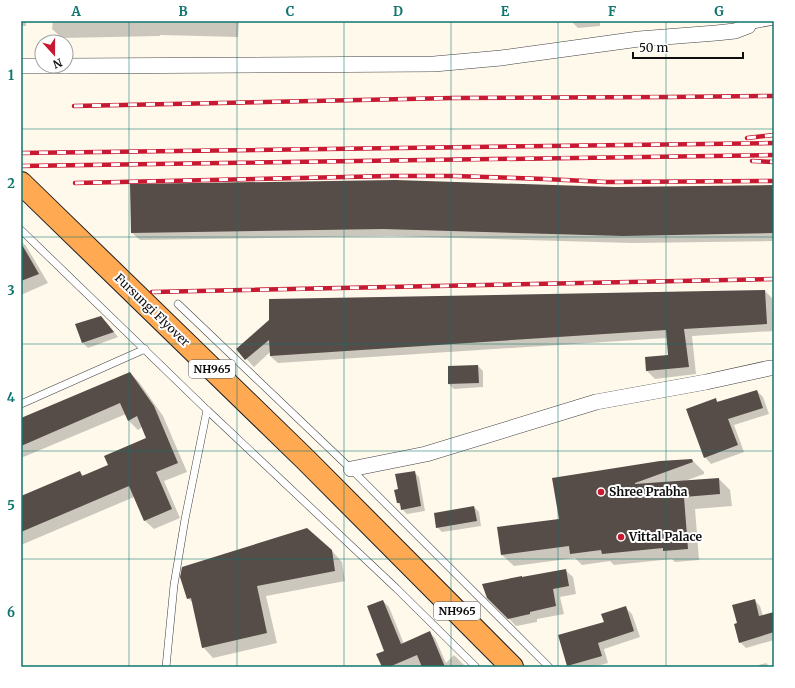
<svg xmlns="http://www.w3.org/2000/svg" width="795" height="688" viewBox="0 0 795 688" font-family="Merriweather,serif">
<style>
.shadow{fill:#0003}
.building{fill:#564c48}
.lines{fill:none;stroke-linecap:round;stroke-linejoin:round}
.service-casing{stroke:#404040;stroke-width:8}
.minor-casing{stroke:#404040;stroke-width:16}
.trunk-casing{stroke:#1e1e1e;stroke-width:24}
.service{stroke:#fff;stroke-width:7}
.minor{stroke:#fff;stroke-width:15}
.trunk{stroke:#ffa953;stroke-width:22}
.rail-casing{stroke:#c81932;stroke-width:4.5}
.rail{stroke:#fff;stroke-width:3;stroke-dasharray:9;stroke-linecap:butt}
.grid{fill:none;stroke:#0f766e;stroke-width:1;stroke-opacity:0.55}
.poi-dot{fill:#c81932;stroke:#fff;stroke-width:1.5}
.labels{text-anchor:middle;stroke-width:4;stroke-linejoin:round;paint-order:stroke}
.shield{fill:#fff;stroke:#565656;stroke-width:1}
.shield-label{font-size:11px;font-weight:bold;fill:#0d0d0d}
.street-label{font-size:12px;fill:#0d0d0d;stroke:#fff}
.poi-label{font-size:12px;font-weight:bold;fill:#0d0d0d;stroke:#fff;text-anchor:start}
.neatline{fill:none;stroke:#0f766e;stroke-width:1.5}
.grid-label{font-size:13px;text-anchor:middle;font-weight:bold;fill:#0f766e}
</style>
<rect width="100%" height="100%" fill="#fff9ec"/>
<!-- shadow -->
<g class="shadow">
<rect x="21" y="21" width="5" height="5"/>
<polygon points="53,21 239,21 238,37 160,35 160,36 62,38 52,29"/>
<polygon points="573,21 600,21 600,26 578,28 573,23"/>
<polygon points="774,186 774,241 632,243 391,236 140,240 132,233"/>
<polygon points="21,241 26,246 48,283 21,295"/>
<polygon points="765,291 772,298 774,331 692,336 696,374 655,379 647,371 646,358 669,356 667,338 278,363 270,356 270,352 254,367 237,349 270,320"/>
<polygon points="106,322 118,337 88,348 83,343"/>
<polygon points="478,366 483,371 483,387 454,389 449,384"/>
<polygon points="130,373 139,382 163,416 187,472 164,481 180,518 154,529 144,520 134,497 21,545 21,498 80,473 84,476 109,465 147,439 142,427 138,430 129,421 126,414 21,458 21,419"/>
<polygon points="757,391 763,397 769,414 734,425 744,452 711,464 705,457 715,399 718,402"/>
<polygon points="692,460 704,472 704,474 685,481 719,479 730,490 732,506 695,509 699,560 675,562 672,559 614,565 610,561 582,565 575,558 514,566 502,555 560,519 554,479"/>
<polygon points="414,472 419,477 425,511 407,514 402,509 401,506 398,503 399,490"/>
<polygon points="474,507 479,512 481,526 442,532 437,527"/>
<polygon points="332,551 342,562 345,581 266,596 277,643 213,658 203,647 193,603 188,598"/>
<polygon points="565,570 573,577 576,594 560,597 564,614 537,619 537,622 516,626 488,597 523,578"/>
<polygon points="754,600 760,606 763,616 774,613 774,640 746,648 740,642 738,624"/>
<polygon points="383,601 389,607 404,644 429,632 435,638 446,663 454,655 466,667 383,667 386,652"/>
<polygon points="625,607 632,614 640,637 604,649 608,663 593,667 570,667 568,665"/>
<polygon points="766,663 770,667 752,667"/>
</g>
<!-- building -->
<g class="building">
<polygon points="395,180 615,187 774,185 774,233 623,236 383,229 131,233 130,184"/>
<polygon points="21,243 39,274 21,281"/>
<polygon points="765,290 767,324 684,329 689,367 646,371 645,357 668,355 666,330 270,356 269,340 245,360 236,349 269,320 269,299"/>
<polygon points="101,316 114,332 82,343 75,324"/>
<polygon points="478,365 479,383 448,384 448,366"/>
<polygon points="130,372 154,406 178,463 156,472 172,509 144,521 129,486 21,532 21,496 80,471 82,476 108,465 104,456 146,438 137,416 128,421 120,403 21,446 21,418"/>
<polygon points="757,390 763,408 728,419 738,445 704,458 686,409 716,398 717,402"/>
<polygon points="692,459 693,462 635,483 635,484 719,478 720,494 684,497 688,549 663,551 663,548 602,554 601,550 570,554 569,546 501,555 497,527 559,519 552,478 660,461"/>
<polygon points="415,471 421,506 401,510 400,503 397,503 394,490 398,489 395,474"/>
<polygon points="474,506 477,521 436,528 434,513"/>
<polygon points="307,528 332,550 335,571 257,586 267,633 202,648 191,598 187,599 180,577 182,567"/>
<polygon points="566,569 569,586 553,589 556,606 530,612 530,614 508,619 487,598 482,584 522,576 522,577"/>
<polygon points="755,599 759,616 774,612 774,632 739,643 734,624 737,623 732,605"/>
<polygon points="383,600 401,644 430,631 445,667 422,667 417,655 389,667 382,667 376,654 384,651 367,606"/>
<polygon points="626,606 634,631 598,643 602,656 567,666 558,635 604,622 601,614"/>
</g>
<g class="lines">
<!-- service casing -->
<g class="service-casing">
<g id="service">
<polyline points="748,26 774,21"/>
<polyline points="21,230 207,410 185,519 174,585 166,667"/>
<polyline points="178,304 351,469 549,667"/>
<polyline points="21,404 145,349"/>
<polyline points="207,410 396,588 476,667"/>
</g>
</g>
<!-- minor casing -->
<g class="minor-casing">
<g id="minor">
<polyline points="21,66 64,66"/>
<polyline points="66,66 434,64 501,58 639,39 716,33 735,31 748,26 749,21"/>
<polyline points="351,469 426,454 596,402 706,382 770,368 774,368"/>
</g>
</g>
<!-- trunk casing -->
<g class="trunk-casing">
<polyline id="trunk" points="21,183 306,460 512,667"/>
</g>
<!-- service -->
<use href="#service" class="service"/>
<!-- minor -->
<use href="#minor" class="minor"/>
<!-- trunk -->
<use href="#trunk" class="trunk"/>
<!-- rail casing -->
<g class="rail-casing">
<g id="rail">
<polyline points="74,106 453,98 668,97 774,96"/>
<polyline points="747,138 774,135"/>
<polyline points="21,153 774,143"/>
<polyline points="752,161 774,162"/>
<polyline points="21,166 774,155"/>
<polyline points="75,183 391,176 454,176 545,179 606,182 774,181"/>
<polyline points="152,292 774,279"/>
</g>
</g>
<!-- rail -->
<use href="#rail" class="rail"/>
</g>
<!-- grid -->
<path class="grid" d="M129 21V667M237 21V667M344 21V667M451 21V667M558 21V667M666 21V667M21 129H774M21 237H774M21 344H774M21 451H774M21 559H774"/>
<!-- markers -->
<g class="poi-dot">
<circle cx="601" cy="492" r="4"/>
<circle cx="621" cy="537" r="4"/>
</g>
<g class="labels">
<!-- shield labels -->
<g class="shield">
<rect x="189" y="360" width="46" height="18" rx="3"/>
<rect x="434" y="602" width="46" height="18" rx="3"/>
</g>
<g class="shield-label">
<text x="212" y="373">NH965</text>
<text x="457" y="615">NH965</text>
</g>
<!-- street labels -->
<g class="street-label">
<text transform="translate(152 310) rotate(44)" y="4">Fursungi Flyover</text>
</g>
<!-- poi labels -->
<g class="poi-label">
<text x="609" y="496">Shree Prabha</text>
<text x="629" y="541">Vittal Palace</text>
</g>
</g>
<!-- border -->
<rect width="795" height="688" fill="none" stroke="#ffffff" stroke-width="44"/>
<!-- north arrow -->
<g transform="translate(54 54) rotate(159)"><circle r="19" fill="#ffffff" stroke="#9e9e9e"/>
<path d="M0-3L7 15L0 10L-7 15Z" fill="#c81932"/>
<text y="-6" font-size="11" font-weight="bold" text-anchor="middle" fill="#0d0d0d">N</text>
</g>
<!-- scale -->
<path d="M633 52v6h110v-6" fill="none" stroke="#0d0d0d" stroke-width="2"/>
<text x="639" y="52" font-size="12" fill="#0d0d0d" stroke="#ffffff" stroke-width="3" paint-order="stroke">50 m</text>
<rect x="22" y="22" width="751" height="644" class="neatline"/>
<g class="grid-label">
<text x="76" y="16">A</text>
<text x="183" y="16">B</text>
<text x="290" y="16">C</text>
<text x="398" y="16">D</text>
<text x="505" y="16">E</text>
<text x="612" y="16">F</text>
<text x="719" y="16">G</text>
<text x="11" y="80">1</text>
<text x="11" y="188">2</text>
<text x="11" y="295">3</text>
<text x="11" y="402">4</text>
<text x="11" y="510">5</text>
<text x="11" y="617">6</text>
</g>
</svg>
